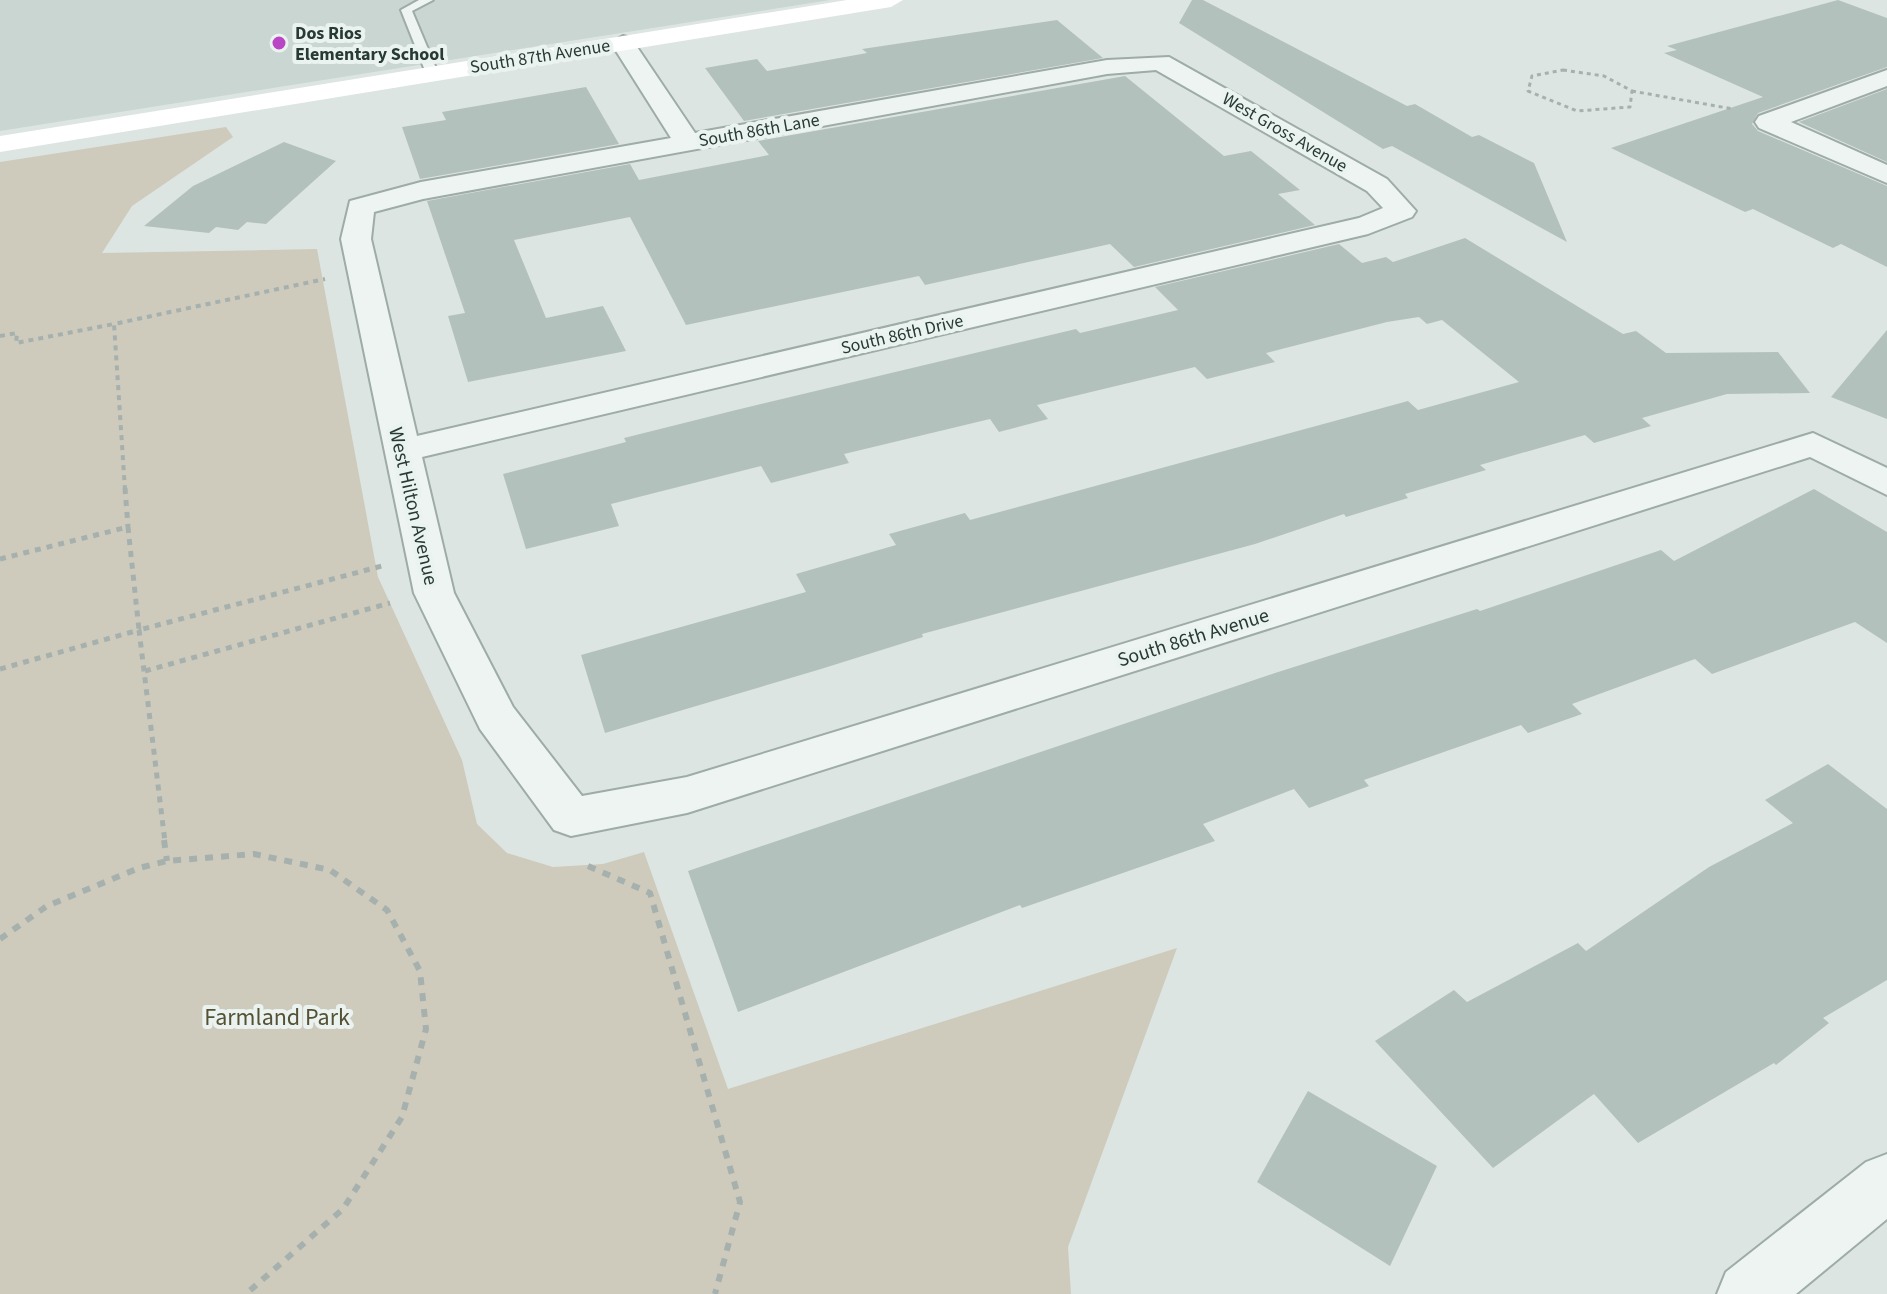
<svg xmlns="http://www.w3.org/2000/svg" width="1887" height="1294" viewBox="0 0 1887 1294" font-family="'Source Sans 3',sans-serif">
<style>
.built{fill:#cad6d2}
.green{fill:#cecbbd}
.building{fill:#b3c1bd}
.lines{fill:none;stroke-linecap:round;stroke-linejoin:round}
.lane-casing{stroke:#9eaba7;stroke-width:4}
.street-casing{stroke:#9eaba7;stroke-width:4}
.path-far3{stroke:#a6b1ae;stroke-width:3;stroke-dasharray:4 4;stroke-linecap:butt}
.path-far2{stroke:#a6b1ae;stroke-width:4;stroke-dasharray:5 5;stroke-linecap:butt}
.path-far1{stroke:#a6b1ae;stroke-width:5;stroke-dasharray:6 6;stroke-linecap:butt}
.path{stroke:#a6b1ae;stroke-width:6;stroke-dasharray:8 8;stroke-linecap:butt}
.lane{fill:#eef4f2;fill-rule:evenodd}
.street{fill:#eef4f2;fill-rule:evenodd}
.secondary{fill:#fff;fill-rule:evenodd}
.poi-dot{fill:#b946c5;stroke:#ebf3f0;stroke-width:3}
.labels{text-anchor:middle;stroke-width:8;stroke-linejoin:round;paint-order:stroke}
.far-poi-label{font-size:18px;font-weight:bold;fill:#273a34;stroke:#ebf3f0;text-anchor:start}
.far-street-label{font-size:18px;fill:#273a34;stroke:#ebf3f0}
.street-label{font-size:20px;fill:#273a34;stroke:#ebf3f0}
.near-park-label{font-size:24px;fill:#555135;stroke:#ebf3f0}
</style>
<rect width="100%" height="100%" fill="#dce5e2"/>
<!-- built -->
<polygon class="built" points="0,0 830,0 0,131"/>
<!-- green -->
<polygon class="green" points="226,127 233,137 132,206 102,253 317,249 378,577 462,760 477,824 507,853 553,867 603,864 644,852 728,1089 1177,948 1068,1247 1071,1294 0,1294 0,162"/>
<!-- building -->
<g class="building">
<polygon points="1192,0 1203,0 1407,106 1415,104 1472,137 1479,135 1534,163 1567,242 1392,146 1383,149 1179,23"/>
<polygon points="1838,0 1887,18 1887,67 1758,113 1752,124 1758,131 1887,186 1887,267 1841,244 1833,248 1753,209 1745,212 1611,148 1763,97 1664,53 1677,50 1667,46"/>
<polygon points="1057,20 1103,58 744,121 705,68 757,59 767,71 867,53 862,49"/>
<polygon points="1125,76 1224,156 1251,151 1300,190 1278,194 1315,225 1134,267 1110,244 925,285 919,276 686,325 630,217 514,240 546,318 603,306 626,351 468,382 448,316 465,313 427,201 630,164 639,180 769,155 758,141"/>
<polygon points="586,87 619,144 420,179 402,127 446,120 442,112"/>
<polygon points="1887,89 1887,162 1799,122"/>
<polygon points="284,142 336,161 266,224 247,222 238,230 216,227 209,233 144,226 193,186"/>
<polygon points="1465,238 1623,334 1636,331 1666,353 1778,352 1810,393 1727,394 1642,418 1651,426 1594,443 1585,435 1480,465 1486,470 1405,494 1408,498 1346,517 1344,514 1255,544 922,634 923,637 821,669 605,733 581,655 806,592 796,574 896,545 889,534 965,513 970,520 1408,401 1418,410 1519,382 1442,320 1427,324 1419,317 1387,322 1266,353 1275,362 1207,379 1195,367 1037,405 1048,419 999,432 990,419 844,454 849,463 771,483 761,466 611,504 619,526 526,549 503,474 626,442 624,438 732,411 1076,329 1080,333 1178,310 1155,287 1339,244 1362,263 1386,257 1393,262"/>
<polygon points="1887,330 1887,419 1831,397"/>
<polygon points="1814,489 1887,532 1887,643 1855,622 1712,674 1695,659 1572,704 1582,714 1528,733 1521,725 1364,780 1369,786 1309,808 1294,789 1203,824 1215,841 1022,908 1020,905 738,1012 688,871 1275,673 1477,609 1480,611 1661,550 1674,561"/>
<polygon points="1828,764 1887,809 1887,980 1823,1018 1829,1023 1776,1065 1774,1063 1638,1143 1594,1094 1493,1168 1375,1041 1454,990 1467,1002 1578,943 1586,951 1709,867 1793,823 1765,800"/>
<polygon points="1308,1091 1437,1166 1390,1266 1257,1182"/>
</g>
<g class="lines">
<!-- lane casing -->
<g class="lane-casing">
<polygon id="lane" points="419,0 433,0 412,11 438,73 432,77 426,73 401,10"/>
</g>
<!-- street casing -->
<g class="street-casing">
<g id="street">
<path d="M623 36 631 38 695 133 1107 60 1169 57 1387 179 1416 211 1412 217 1368 234 422 457 454 593 513 707 582 796 687 777 1813 433 1887 468V495L1810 457 687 813 571 836 554 830 480 729 414 593 341 239 350 201 421 182 671 138 611 43ZM1156 70 1367 191 1383 208 1359 218 417 436 371 239 374 212 423 199 1107 74Z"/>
<polygon points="1887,70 1887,86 1791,122 1887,165 1887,183 1759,128 1755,122 1759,116"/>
<polygon points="1887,1154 1887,1219 1796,1294 1717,1294 1726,1272 1866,1162"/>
</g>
</g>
<!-- path-far3 -->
<g class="path-far3">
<polygon points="1563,70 1604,76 1632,91 1630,107 1577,111 1528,91 1532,76"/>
<polyline points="1632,91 1733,109"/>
</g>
<!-- path-far2 -->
<g class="path-far2">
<polyline points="0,336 17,333 16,343 114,324"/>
<polyline points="125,490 114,324 325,279"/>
</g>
<!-- path-far1 -->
<g class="path-far1">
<polyline points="125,488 128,527"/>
<polyline points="0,559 128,527 139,630 382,566"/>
<polyline points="0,669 139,630 165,842"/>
<polyline points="145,671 390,603"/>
</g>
<!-- path -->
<g class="path">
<polyline points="164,840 167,861"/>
<polyline points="588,866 650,893 740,1202 715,1294"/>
<polyline points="0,939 47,906 139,868 167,861 254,854 330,870 387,910 420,971 426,1029 402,1117 343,1209 246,1294"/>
</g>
<!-- lane -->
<use href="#lane" class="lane"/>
<!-- street -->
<use href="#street" class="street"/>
<!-- secondary -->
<polygon class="secondary" points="847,0 903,0 891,7 0,152 0,136"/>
</g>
<!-- markers -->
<circle class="poi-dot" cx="279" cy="43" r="8"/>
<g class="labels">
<!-- far-poi labels -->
<g class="far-poi-label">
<text x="295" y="39">Dos Rios<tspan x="295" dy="21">Elementary School</tspan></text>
</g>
<!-- far-street labels -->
<g class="far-street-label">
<text transform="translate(540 56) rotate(-9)" y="6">South 87th Avenue</text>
<text transform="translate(759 130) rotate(-10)" y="6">South 86th Lane</text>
<text transform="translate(1285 132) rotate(30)" y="6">West Gross Avenue</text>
<text transform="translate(902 334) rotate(-13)" y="6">South 86th Drive</text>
</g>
<!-- street labels -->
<g class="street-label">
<text transform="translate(414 506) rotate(77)" y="7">West Hilton Avenue</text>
<text transform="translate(1193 637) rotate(-17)" y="7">South 86th Avenue</text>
</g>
<!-- near-park labels -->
<g class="near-park-label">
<text x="277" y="1025">Farmland Park</text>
</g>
</g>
</svg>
